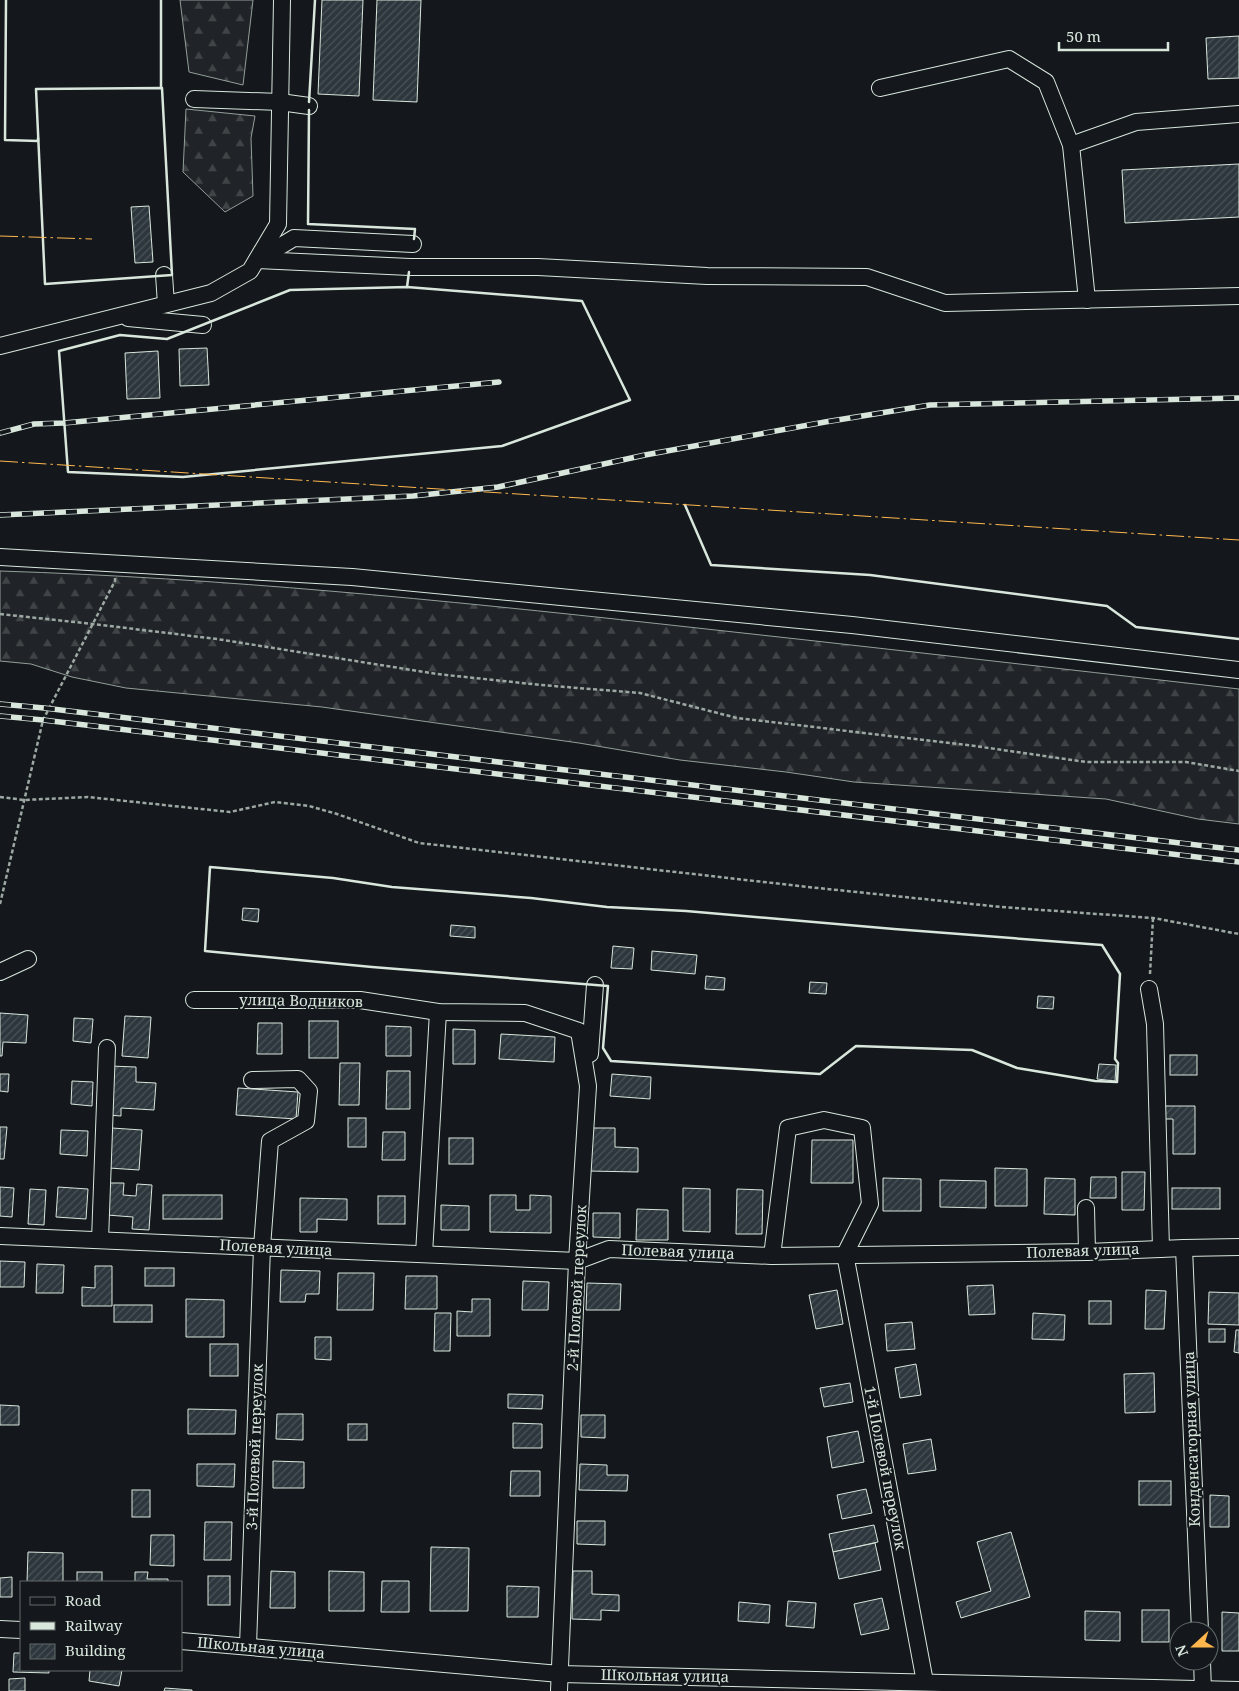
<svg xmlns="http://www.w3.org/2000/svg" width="1239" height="1691" viewBox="0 0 1239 1691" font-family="'Noto Serif',serif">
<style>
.forest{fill:url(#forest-firs);stroke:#939e99}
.building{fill:url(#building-hatch);stroke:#d8e6dc}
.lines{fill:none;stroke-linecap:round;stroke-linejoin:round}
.minor-casing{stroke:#d8e6dc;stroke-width:18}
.path{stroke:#9da8a2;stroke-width:2.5;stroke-dasharray:4 2.5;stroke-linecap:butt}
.minor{stroke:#14181c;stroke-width:16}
.rail-casing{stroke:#d8e6dc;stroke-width:5.5}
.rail{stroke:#14181c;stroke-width:4;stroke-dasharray:11;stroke-linecap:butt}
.wall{stroke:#d8e6dc;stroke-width:2.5}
.power{stroke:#ffb74d;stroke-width:1;stroke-dasharray:18 4 2.5 4;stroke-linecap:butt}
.labels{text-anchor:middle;stroke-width:4;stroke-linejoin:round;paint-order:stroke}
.street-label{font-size:15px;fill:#d8e6dc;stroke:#14181c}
</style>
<defs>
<pattern id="forest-firs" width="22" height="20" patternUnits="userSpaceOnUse" patternTransform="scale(1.25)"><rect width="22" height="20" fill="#202428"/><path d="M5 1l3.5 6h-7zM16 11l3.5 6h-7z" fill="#404447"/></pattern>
<pattern id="building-hatch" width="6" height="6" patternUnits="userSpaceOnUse" patternTransform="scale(1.25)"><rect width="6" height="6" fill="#2c363c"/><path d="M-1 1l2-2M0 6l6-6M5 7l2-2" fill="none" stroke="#4a5358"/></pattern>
</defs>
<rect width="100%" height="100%" fill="#14181c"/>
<!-- forest -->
<g class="forest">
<polygon points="180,0 253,0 243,85 189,72"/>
<polygon points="186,109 255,116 251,138 253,196 225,212 183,172"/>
<path d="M0 571C221 578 441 600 661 624 854 645 1046 667 1239 689V824L1198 819 1106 799 854 782 786 772 680 760 579 743 322 707 126 688 72 677 31 664 0 661Z"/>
</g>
<!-- building -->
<g class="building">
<polygon points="322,0 363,0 359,96 318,94"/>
<polygon points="377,0 421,0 417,102 373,100"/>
<polygon points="1239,36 1239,78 1208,79 1206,38"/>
<polygon points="1239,164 1239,217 1125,223 1122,170"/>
<polygon points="149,206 153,262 135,263 131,207"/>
<polygon points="207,348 209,385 180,386 179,349"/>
<polygon points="158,351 160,398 127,399 125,353"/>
<polygon points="243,908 259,909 258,922 242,920"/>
<polygon points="451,925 475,927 475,938 450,936"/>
<polygon points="613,946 634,948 632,969 611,968"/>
<polygon points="652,951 697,955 695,974 651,970"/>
<polygon points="706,976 725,978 724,990 705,989"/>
<polygon points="810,982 827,983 826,994 809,993"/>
<polygon points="1038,996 1054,997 1053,1009 1037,1008"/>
<polygon points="0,1013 28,1015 26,1043 3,1042 2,1056 0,1056"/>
<polygon points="125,1016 151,1017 148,1058 122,1056"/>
<polygon points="74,1018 93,1019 91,1043 73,1041"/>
<rect x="309" y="1021" width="29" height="37"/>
<polygon points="258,1023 282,1023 282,1054 257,1054"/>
<polygon points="386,1026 411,1027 411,1056 386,1056"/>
<polygon points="453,1029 475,1030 475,1064 453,1064"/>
<polygon points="501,1034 555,1037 554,1062 499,1059"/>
<rect x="1170" y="1055" width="27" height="20"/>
<polygon points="340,1063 360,1063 359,1105 339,1105"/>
<polygon points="1099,1064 1116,1065 1115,1081 1097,1079"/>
<polygon points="110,1066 136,1067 136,1082 156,1083 154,1110 121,1108 121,1116 107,1115"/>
<polygon points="387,1071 410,1071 410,1109 386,1109"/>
<polygon points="0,1074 9,1074 8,1092 0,1091"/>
<polygon points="612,1074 651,1077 650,1099 610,1096"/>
<polygon points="72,1081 93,1082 92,1106 71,1104"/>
<polygon points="238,1088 298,1092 296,1119 236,1115"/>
<polygon points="1160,1106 1195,1106 1195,1154 1173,1154 1173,1119 1160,1119"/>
<rect x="348" y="1118" width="18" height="29"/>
<polygon points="0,1127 7,1127 4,1159 0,1159"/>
<polygon points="112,1128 142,1130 139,1170 109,1168"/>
<polygon points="590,1128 615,1128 615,1147 638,1148 638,1172 589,1171"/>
<polygon points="61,1130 88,1131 87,1156 60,1154"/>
<polygon points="383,1132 405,1132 405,1160 382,1160"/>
<rect x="449" y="1138" width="24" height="26"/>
<polygon points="812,1140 853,1140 853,1183 811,1183"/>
<polygon points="995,1168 1027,1169 1027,1206 995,1206"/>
<polygon points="1122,1172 1145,1172 1144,1210 1122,1210"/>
<polygon points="1091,1177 1116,1177 1116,1198 1090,1198"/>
<polygon points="883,1178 921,1179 921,1211 883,1211"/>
<polygon points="1045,1178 1075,1179 1075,1215 1044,1214"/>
<polygon points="940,1180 986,1181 986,1208 940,1207"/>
<polygon points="109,1183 124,1183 123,1195 136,1196 137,1184 152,1185 149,1230 132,1229 133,1217 107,1215"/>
<polygon points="0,1187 14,1188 12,1217 0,1216"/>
<polygon points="58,1187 88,1189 86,1219 56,1217"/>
<polygon points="683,1188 710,1189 710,1232 683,1231"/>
<rect x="1172" y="1188" width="48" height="21"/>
<polygon points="30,1189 46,1190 44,1225 28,1224"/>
<polygon points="737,1189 763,1190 762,1234 736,1234"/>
<rect x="163" y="1195" width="59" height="24"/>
<polygon points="490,1195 516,1195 516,1210 530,1210 530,1195 551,1196 551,1233 490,1232"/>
<rect x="378" y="1196" width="27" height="28"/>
<polygon points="300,1198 347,1199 347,1220 317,1219 317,1232 300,1232"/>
<polygon points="441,1205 469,1206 469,1230 441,1230"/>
<polygon points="637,1209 668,1210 668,1240 636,1240"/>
<polygon points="593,1213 620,1213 620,1238 593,1237"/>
<polygon points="0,1261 25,1262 24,1287 0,1287"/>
<polygon points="37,1264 64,1265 63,1293 36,1293"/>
<polygon points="95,1266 112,1266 112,1306 82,1306 82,1287 95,1288"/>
<rect x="145" y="1268" width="29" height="18"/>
<polygon points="281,1270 320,1271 319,1294 306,1294 305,1302 280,1302"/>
<polygon points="338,1273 374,1273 373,1310 337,1310"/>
<polygon points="406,1276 437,1276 437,1309 405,1309"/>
<polygon points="523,1281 549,1282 548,1310 522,1310"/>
<polygon points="587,1283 621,1284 620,1310 586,1310"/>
<polygon points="993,1285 995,1314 969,1315 967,1286"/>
<polygon points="837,1290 843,1324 816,1329 809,1295"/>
<polygon points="1146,1290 1166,1291 1164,1329 1145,1329"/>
<polygon points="1209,1292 1239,1293 1239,1325 1208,1324"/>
<polygon points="186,1299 224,1300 224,1337 186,1337"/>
<polygon points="472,1299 490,1299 490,1336 457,1336 457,1311 472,1312"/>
<rect x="1089" y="1301" width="22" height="23"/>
<rect x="114" y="1305" width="38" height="17"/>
<polygon points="435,1313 451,1313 450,1351 434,1351"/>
<polygon points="1033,1313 1065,1315 1064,1340 1032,1339"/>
<polygon points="912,1322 915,1349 887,1351 885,1324"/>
<rect x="1209" y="1329" width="16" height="13"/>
<polygon points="1236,1330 1239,1330 1239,1353 1234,1352"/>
<polygon points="315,1337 331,1337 331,1360 315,1359"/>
<rect x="210" y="1344" width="28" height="32"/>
<polygon points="916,1364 921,1395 900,1398 895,1368"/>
<polygon points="1154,1373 1155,1412 1125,1413 1124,1374"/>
<polygon points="850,1383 853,1402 824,1407 820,1388"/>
<polygon points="508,1394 543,1395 542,1409 508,1408"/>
<polygon points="0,1405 19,1406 19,1425 0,1425"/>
<polygon points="188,1409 236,1410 235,1434 188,1434"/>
<polygon points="277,1414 303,1414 303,1440 276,1439"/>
<polygon points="581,1415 605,1415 605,1438 581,1437"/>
<polygon points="513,1423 542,1424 542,1448 513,1448"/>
<rect x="348" y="1424" width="19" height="16"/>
<polygon points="858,1431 864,1462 832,1468 827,1437"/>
<polygon points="931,1439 936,1470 908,1474 903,1444"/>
<polygon points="273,1461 304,1462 304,1488 273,1488"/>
<polygon points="197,1464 235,1464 234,1487 197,1486"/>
<polygon points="580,1464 607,1465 607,1475 628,1475 627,1491 579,1490"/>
<polygon points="511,1471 540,1471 540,1496 510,1496"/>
<rect x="1139" y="1481" width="32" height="24"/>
<polygon points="866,1489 872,1513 842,1519 837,1495"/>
<rect x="132" y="1490" width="18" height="27"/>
<polygon points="1210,1495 1229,1496 1229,1527 1210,1527"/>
<polygon points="577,1521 605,1521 605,1545 577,1544"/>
<polygon points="205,1522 232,1522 231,1560 204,1560"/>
<polygon points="874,1525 878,1542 833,1552 829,1534"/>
<polygon points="1011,1532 1030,1597 961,1618 956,1602 991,1591 977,1542"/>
<polygon points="151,1535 174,1535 174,1566 150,1565"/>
<polygon points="875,1543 881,1570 839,1579 833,1552"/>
<polygon points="431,1547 469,1548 468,1611 430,1611"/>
<polygon points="28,1552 63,1553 63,1582 27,1582"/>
<polygon points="271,1571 295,1572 295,1608 270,1608"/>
<polygon points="329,1571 364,1572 364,1611 329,1611"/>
<polygon points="573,1571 592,1571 592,1594 619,1595 619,1611 601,1610 601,1620 572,1619"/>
<rect x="77" y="1572" width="25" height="10"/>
<polygon points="135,1572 148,1572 147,1579 168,1579 168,1582 135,1582"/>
<rect x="208" y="1576" width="22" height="29"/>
<polygon points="12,1577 12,1597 0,1597 0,1578"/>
<polygon points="382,1581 409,1581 409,1612 381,1612"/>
<polygon points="507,1586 539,1587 538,1617 507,1617"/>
<polygon points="882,1598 889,1629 861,1635 854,1604"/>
<polygon points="788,1601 816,1603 814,1628 786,1626"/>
<polygon points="739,1602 770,1605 769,1623 738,1621"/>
<rect x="1142" y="1610" width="27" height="32"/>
<polygon points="1085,1611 1120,1612 1120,1641 1085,1640"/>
<polygon points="1222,1612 1239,1613 1239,1651 1222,1651"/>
<polygon points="14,1653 21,1653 21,1670 49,1670 49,1673 13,1672"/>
<polygon points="90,1670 122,1670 119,1686 89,1681"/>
<polygon points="25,1678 25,1691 9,1691 9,1679"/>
<polygon points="165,1688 192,1690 192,1691 164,1691"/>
</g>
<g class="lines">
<!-- minor casing -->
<g class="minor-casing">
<g id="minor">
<polyline points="880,88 1009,59 1046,82 1071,145"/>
<polyline points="194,99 280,102 309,106"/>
<polyline points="259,259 294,238 413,244"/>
<polyline points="257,260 410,267 538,267 707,276 867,277 945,303 1239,296"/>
<polyline points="164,275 166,304"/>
<polyline points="1087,300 1071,145 1136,122 1239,114"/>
<polyline points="128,318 203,325"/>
<polyline points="0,346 211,293 250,271 278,224 282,0"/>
<polyline points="0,557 352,577 852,625 1239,670"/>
<polyline points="0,972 28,959"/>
<polyline points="1149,989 1155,1024 1161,1249"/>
<polyline points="194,1000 360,1000 438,1012 525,1013 579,1031 588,1086 577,1261 559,1691"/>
<polyline points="590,1054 595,985"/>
<polyline points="1086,1208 1087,1252"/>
<polyline points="0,1236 577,1261 609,1249 772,1256 1087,1252 1184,1248 1239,1247"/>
<polyline points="100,1240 107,1048"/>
<polyline points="1184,1248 1200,1631"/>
<polyline points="424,1254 438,1012"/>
<polyline points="772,1256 788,1128 824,1120 862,1128 870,1204 845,1254 925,1682"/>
<polyline points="0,1629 21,1630"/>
<polyline points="181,1641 560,1674 1239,1690"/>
<polyline points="248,1646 262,1247 270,1141 306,1121 309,1091 298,1079 252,1080"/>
<polyline points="1202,1661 1203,1691"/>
</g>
</g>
<!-- path -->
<g class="path">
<polyline points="0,614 93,624 217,639 437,674 541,685 640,693 737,718 975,746 1086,762 1186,762 1239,771"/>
<polyline points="0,797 24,800 88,797 230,812 275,802 309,806 337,814 419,843 808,887 1001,907 1153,918 1239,934"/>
<polyline points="0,904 43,720 115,581 115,578"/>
<polyline points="1150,974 1153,918"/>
</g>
<!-- minor -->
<use href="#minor" class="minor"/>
<!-- rail casing -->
<g class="rail-casing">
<g id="rail">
<polyline points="0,433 34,424 64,423 499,382"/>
<polyline points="0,515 413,496 498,487 645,455 825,422 930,405 1239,398"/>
<polyline points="0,704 44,708 1239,850"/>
<polyline points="0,716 43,720 1239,862"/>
</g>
</g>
<!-- rail -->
<use href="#rail" class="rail"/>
<!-- wall -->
<g class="wall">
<polyline points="6,0 5,140 38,141 38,138"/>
<polyline points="161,0 161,88"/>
<polygon points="162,88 172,275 45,284 36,89"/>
<polyline points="309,102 315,0"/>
<polyline points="309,110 308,224 415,229 414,239"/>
<polygon points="407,287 582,301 630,400 502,446 183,477 68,472 59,351 120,335 167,339 290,290"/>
<polyline points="407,287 409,272"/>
<polyline points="685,505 711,565 870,575 1107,606 1136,627 1239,639"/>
<polygon points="210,867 333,878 392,887 531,898 607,907 686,911 894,929 1102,945 1120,974 1115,1059 1118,1063 1117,1082 1095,1081 1017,1068 972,1050 856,1046 820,1074 611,1061 603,1048 608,986 372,967 205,951"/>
</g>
<!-- power -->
<g class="power">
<polyline points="0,236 92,239"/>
<polyline points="0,461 1239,540"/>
</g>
</g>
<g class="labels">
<!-- street labels -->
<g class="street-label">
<text transform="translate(301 1001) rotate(1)" y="5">улица Водников</text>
<text transform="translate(276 1248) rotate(3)" y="5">Полевая улица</text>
<text transform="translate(1083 1251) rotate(-2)" y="5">Полевая улица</text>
<text transform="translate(678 1252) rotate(2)" y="5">Полевая улица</text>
<text transform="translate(577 1288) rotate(-87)" y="5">2-й Полевой переулок</text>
<text transform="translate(1192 1439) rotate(-92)" y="5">Конденсаторная улица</text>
<text transform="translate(255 1447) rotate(-88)" y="5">3-й Полевой переулок</text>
<text transform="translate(885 1468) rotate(79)" y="5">1-й Полевой переулок</text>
<text transform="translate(261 1648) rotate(5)" y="5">Школьная улица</text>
<text transform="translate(665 1676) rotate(1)" y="5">Школьная улица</text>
</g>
</g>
<!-- legend -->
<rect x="20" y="1581" width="162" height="90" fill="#14181c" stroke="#626a69"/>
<rect x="30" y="1597" width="25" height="8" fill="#14181c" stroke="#626a69"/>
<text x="65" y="1606" font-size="15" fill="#d8e6dc">Road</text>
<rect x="30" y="1622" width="25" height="8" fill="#d8e6dc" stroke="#626a69"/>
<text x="65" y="1631" font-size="15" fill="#d8e6dc">Railway</text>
<rect x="30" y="1644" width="25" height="15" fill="url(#building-hatch)" stroke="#626a69"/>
<text x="65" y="1656" font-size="15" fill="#d8e6dc">Building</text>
<!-- north arrow -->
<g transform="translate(1194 1646) rotate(249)"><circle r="24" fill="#14181c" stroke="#626a69"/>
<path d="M0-4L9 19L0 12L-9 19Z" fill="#ffb74d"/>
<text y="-8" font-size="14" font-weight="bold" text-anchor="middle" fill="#d8e6dc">N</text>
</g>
<!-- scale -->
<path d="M1059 42v8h109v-8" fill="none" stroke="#d8e6dc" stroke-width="2.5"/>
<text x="1066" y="42" font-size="15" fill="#d8e6dc" stroke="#14181c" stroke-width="4" paint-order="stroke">50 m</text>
</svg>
